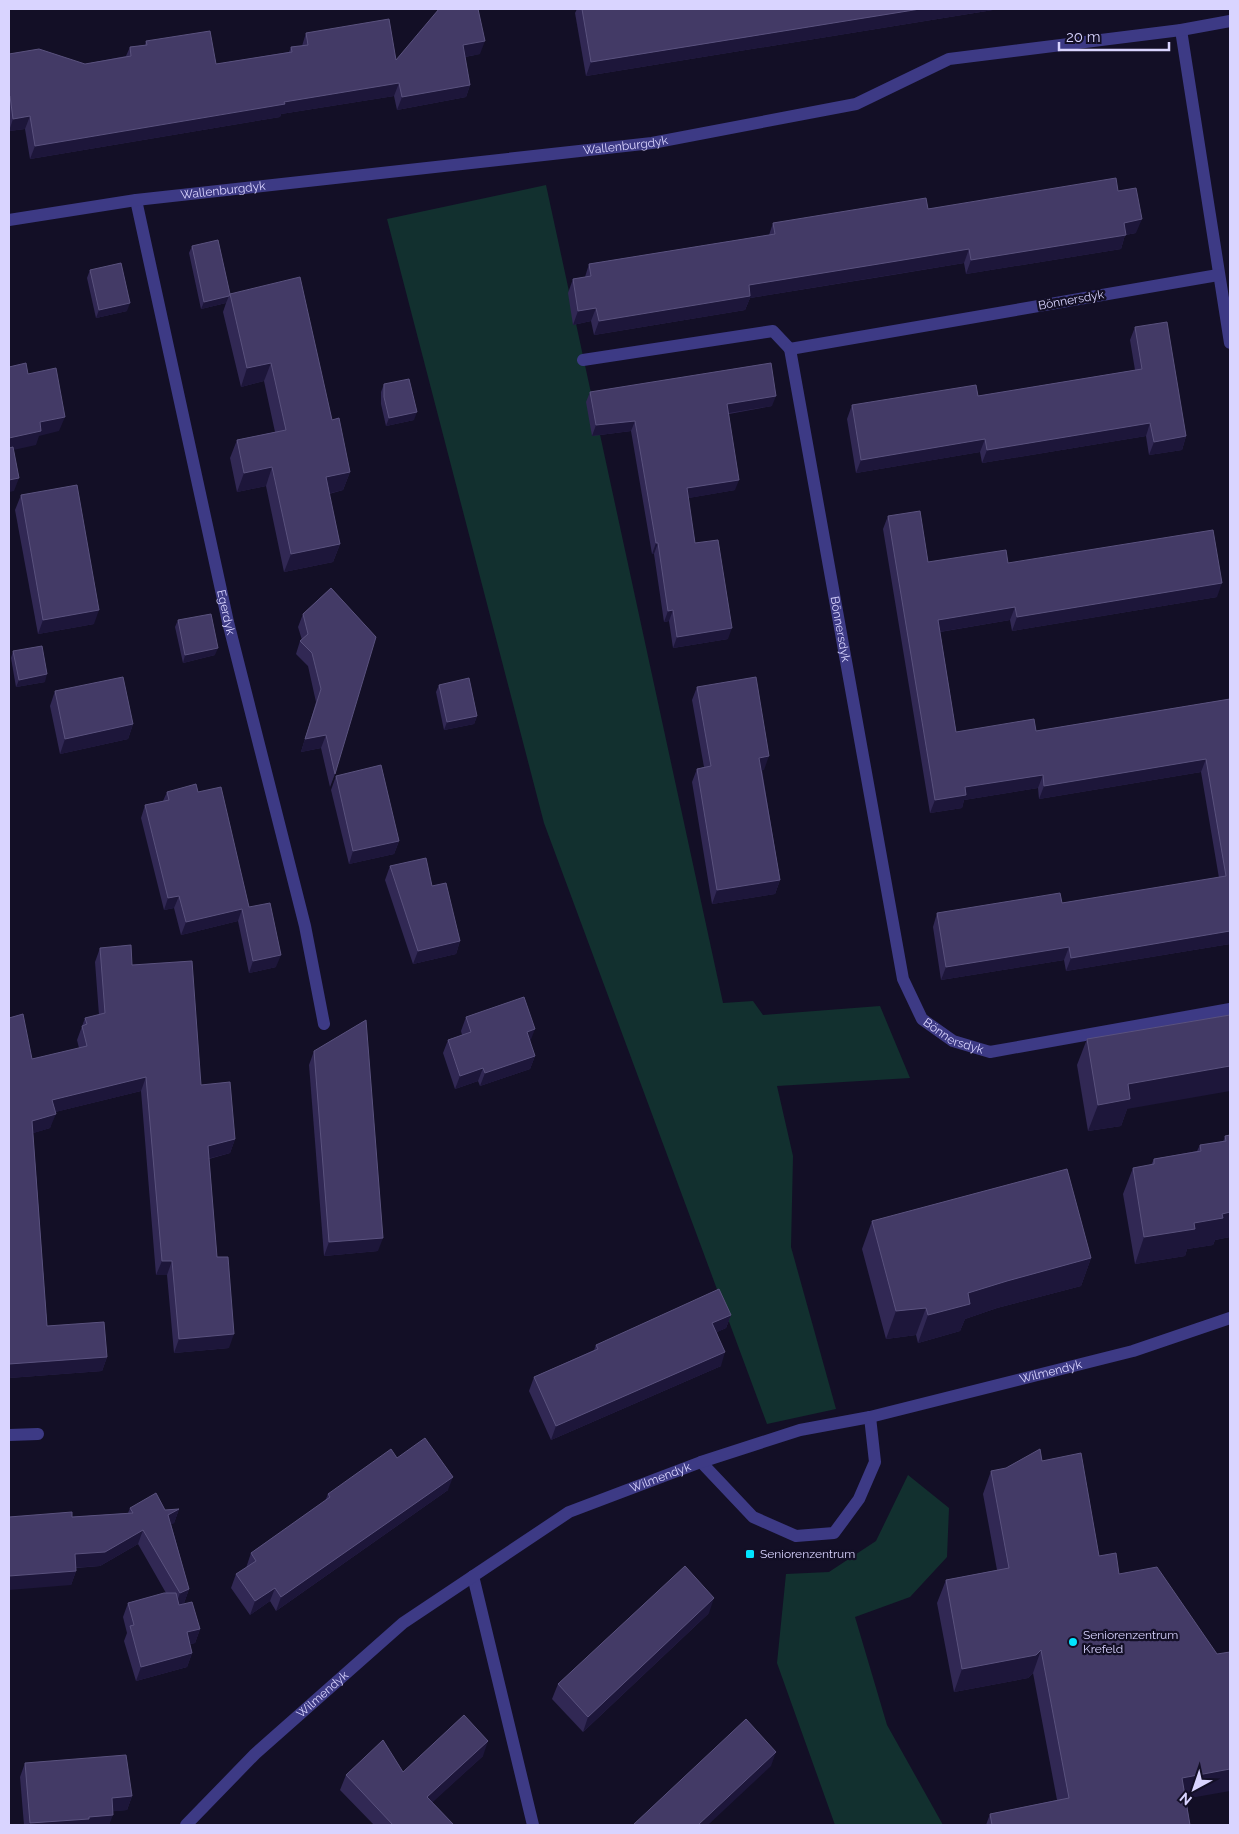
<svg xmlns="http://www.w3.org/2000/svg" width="1239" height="1834" viewBox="0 0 1239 1834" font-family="Raleway,sans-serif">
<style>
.green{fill:#12302f}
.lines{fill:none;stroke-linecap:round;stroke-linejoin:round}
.service{stroke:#3d3a85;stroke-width:12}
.minor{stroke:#3d3a85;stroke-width:12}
.wall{fill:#312854}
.shaded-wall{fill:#1d163a}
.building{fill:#433a66;stroke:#5a527e}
.poi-dot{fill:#00e5ff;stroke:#130f26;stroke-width:2}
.labels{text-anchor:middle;stroke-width:4.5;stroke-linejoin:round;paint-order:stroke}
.street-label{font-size:12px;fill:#d9d4ff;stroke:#130f26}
.poi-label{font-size:12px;fill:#d9d4ff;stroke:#130f26;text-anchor:start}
</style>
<rect width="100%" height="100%" fill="#130f26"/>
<!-- green -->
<g class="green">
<polygon points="546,185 723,1003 753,1001 763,1015 880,1006 910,1078 777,1086 793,1156 791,1247 836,1409 767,1424 544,823 387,219"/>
<polygon points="908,1475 949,1508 947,1557 910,1597 855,1617 887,1725 943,1825 835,1825 777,1663 786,1574 829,1572 876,1541"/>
</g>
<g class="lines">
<!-- service -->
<g class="service">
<polyline points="583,360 773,331 790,349"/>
<polyline points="701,1462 753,1517 796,1536 834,1533 859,1499 875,1462 870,1417"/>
<polyline points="473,1576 533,1825"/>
</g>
<!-- minor -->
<g class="minor">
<polyline points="1181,30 1230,343"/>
<path id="s1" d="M136 200 228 622 305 926 324 1024"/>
<path id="s2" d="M9 220 136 200 652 143 856 104 949 59 1181 30 1230 21"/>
<path id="s3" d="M1218 275 790 349 903 979 922 1019 953 1041 990 1052 1230 1009"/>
<polyline points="9,1435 38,1434"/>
<path id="s4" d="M186 1825 255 1754 403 1623 569 1512 701 1462 800 1430 870 1417 1133 1351 1230 1318"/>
</g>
</g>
<!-- wall -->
<g class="wall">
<polygon points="577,9 999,9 586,76 575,13"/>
<polygon points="306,33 396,60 480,54 465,57 470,85 466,97 397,110 394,96 281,114 280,117 30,159 25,129 9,131 9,54 85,64 126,56 130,47 145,45 146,41 216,64 289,52 291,47 302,46"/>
<polygon points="1118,191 1136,233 1125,235 1121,249 966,274 964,263 892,275 750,298 745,310 594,335 591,321 573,325 568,293 573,279 585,277 589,264 769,235 773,223"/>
<polygon points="192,246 332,420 350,472 343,490 329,494 340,544 333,562 284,572 266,486 237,492 230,458 237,440 275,432 264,381 241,387 223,312 226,303 201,309 189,253"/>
<polygon points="90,270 127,311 96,318 87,278"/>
<polygon points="1135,327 1186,436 1182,450 1149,455 1146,436 982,463 980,452 856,473 847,419 852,405 978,396 1135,370 1130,340"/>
<polygon points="384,384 414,420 386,426 381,404 381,392"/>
<polygon points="590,392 772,406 729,414 735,490 688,498 695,543 728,639 673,648 669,621 664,622 654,554 652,554 631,431 592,436 586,402"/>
<polygon points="21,495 94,624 38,634 15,510"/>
<polygon points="888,516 928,562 1217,597 1012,631 1010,620 940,632 956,732 1036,731 1230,699 1230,944 1066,971 1064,960 941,980 933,927 937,913 1062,903 1219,878 1201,772 1039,799 1038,788 964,800 962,808 930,813 883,529"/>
<polygon points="331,588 335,774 330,787 321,748 301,752 316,702 308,666 296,654 300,641 302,640 298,627 303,614"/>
<polygon points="178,620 215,655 183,663 175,627"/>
<polygon points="13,651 45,682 16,687 11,658"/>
<polygon points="439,685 477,716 474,724 444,730 436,692"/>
<polygon points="697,687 764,770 762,770 780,880 775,894 712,904 692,782 697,769 704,767 692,700"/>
<polygon points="55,691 133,724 128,739 60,754 50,706"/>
<polygon points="336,776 399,841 394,854 349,864 331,790"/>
<polygon points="167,792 198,792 276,967 249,973 238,921 181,935 174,908 164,910 141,818 145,805 163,801"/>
<polygon points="390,866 432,886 460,941 456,954 413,964 385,880"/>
<polygon points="100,948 132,965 201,1085 235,1139 230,1153 209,1159 217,1257 229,1348 174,1353 167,1275 156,1275 141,1091 55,1112 50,1128 33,1133 47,1326 107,1357 102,1371 9,1378 9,1018 32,1059 79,1048 77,1040 85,1018 99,1015 95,962"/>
<polygon points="466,1017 530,1042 535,1056 530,1069 480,1086 478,1081 455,1089 443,1053 448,1040 462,1035 461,1031"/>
<polygon points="1087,1039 1127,1109 1121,1126 1088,1131 1077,1065"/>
<polygon points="314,1051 378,1251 324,1256 309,1065"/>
<polygon points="1230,1135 1230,1237 1215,1240 1213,1245 1187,1249 1185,1256 1135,1264 1123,1194 1133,1168 1151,1165 1154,1159 1197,1151 1200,1145 1223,1142 1225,1136"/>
<polygon points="872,1221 1091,1258 1081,1286 997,1308 965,1319 960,1331 918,1343 916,1335 886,1339 862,1249"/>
<polygon points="731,1315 726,1328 717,1332 721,1366 551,1440 529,1391 534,1377 594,1350 596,1345"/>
<polygon points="397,1458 448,1490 276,1611 270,1601 250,1615 231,1588 236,1574 246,1568 251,1553 325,1501 328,1494"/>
<polygon points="1042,1461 1099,1556 1119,1574 1186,1799 1190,1825 986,1825 990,1814 1057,1800 1033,1673 1028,1678 954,1692 937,1603 946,1580 997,1570 983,1494 991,1471"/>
<polygon points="130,1508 165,1510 179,1509 174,1523 171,1524 189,1589 184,1603 179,1605 200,1629 195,1643 190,1644 192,1653 187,1667 136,1681 124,1641 127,1633 123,1617 128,1603 166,1593 138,1544 100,1566 76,1568 76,1571 71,1585 72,1517 128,1513"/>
<polygon points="709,1613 583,1732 552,1699 558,1684"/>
<polygon points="483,1756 432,1802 454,1825 374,1825 340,1790 346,1775 403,1772"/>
<polygon points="25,1763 132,1796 127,1810 113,1811 109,1825 24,1825 20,1777"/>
</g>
<!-- shaded-wall -->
<g class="shaded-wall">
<polygon points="920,9 999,9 586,76 591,62"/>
<polygon points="485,41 480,54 459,58 463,45"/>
<polygon points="399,83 394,96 281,114 280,117 30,159 35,146 284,102"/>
<polygon points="470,85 466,97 397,110 402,97"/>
<polygon points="30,116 25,129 9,131 13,119"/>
<polygon points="1142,219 1136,233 1125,235 1121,249 966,274 971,260 1124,223"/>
<polygon points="969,249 964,263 750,298 745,310 594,335 599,321 749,285"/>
<polygon points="229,296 226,303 201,309 204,302"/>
<polygon points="130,303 127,311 96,318 99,310"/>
<polygon points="596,308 591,321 573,325 578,311"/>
<polygon points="271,363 264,381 241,387 247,368"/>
<polygon points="776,396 772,406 723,414 727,404"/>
<polygon points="417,412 414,420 386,426 389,418"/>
<polygon points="65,417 59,431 39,436 36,445 9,451 9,438 40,422"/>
<polygon points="635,421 631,431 592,436 596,425"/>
<polygon points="1150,423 1146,436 982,463 987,450"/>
<polygon points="1186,436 1182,450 1149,455 1154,442"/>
<polygon points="985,439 980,452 856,473 861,460"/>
<polygon points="272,467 266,486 237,492 244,473"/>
<polygon points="350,472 343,490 319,496 326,477"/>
<polygon points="19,478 14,491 9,492 9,480"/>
<polygon points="739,480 735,490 683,499 687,488"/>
<polygon points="656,543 658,543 654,554 652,554"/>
<polygon points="340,544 333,562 284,572 291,554"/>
<polygon points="1222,583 1217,597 1012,631 1017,617"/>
<polygon points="1015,607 1010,620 933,633 938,620"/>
<polygon points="99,610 94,624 38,634 43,620"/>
<polygon points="673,610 669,621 664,622 668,611"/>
<polygon points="732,628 728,639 673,648 677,637"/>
<polygon points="218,648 215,655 183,663 185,655"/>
<polygon points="47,674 45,682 16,687 19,680"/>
<polygon points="477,716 474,724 444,730 447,722"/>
<polygon points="133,724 128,739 60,754 65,739"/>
<polygon points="326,735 321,748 301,752 305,739"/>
<polygon points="769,756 764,770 754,772 759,758"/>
<polygon points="1206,759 1201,772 1039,799 1044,786"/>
<polygon points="1043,775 1038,788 964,800 962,808 930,813 935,800 965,787"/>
<polygon points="399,841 394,854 349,864 353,851"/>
<polygon points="780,880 775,894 712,904 717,890"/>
<polygon points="179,896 174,908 164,910 168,898"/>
<polygon points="242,909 238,921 181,935 186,922"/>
<polygon points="1230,931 1230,944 1066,971 1071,958"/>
<polygon points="460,941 456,954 413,964 418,951"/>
<polygon points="1069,947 1064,960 941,980 946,967"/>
<polygon points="281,955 276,967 249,973 253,961"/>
<polygon points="535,1029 530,1042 527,1032"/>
<polygon points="535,1056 530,1069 480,1086 485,1073"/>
<polygon points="1230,1066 1230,1091 1127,1109 1121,1126 1088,1131 1098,1105 1128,1084"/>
<polygon points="483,1068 478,1081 455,1089 460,1076"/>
<polygon points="146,1077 141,1091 47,1114 52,1100"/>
<polygon points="56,1114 50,1128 27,1135 32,1121"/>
<polygon points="235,1139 230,1153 203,1160 208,1146"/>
<polygon points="1230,1212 1230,1237 1215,1240 1213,1245 1187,1249 1185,1256 1135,1264 1144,1237 1222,1214"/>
<polygon points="383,1238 378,1251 324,1256 329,1242"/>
<polygon points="1091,1258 1081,1286 997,1308 965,1319 960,1331 918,1343 928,1315 968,1293 1007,1281"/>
<polygon points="162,1261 172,1261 167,1275 156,1275"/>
<polygon points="926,1308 916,1335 886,1339 896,1311"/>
<polygon points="731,1315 726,1328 708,1336 712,1323"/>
<polygon points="234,1334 229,1348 174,1353 179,1339"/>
<polygon points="725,1352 721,1366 551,1440 556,1426"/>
<polygon points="107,1357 102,1371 9,1378 9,1364"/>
<polygon points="453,1477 448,1490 276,1611 281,1597"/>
<polygon points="179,1509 174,1523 163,1529 168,1515"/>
<polygon points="143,1530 138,1544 100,1566 70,1568 75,1554"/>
<polygon points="76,1571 71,1585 9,1590 9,1576"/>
<polygon points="275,1588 270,1601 250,1615 255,1601"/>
<polygon points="189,1589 184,1603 175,1607 180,1593"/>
<polygon points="714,1598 709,1613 583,1732 588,1717"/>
<polygon points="200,1629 195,1643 182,1646 187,1632"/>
<polygon points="1041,1650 1033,1673 1028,1678 954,1692 962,1669"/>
<polygon points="192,1653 187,1667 136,1681 141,1667"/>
<polygon points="488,1741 483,1756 422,1812 427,1797"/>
<polygon points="776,1752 771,1766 708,1825 698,1825"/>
<polygon points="1230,1769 1230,1791 1173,1801 1182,1778"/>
<polygon points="132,1796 127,1810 107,1812 112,1798"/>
<polygon points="113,1815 109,1825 29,1825 30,1823"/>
</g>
<!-- building -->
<g class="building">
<polygon points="439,9 478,9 485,41 463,45 470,85 402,97 399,83 284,102 285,104 35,146 30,116 13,119 10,96 9,97 9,54 39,49 85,64 131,56 130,47 147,45 146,41 210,31 216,64 292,52 291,47 308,45 306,33 389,19 396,60"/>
<polygon points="582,9 920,9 591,62"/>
<polygon points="1116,178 1118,191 1136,188 1142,219 1124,223 1126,235 971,260 969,249 897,261 749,285 750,296 599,321 596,308 578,311 573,279 591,276 589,264 775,234 773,223 926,198 928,209"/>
<polygon points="218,240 230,294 229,296 204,302 192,246"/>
<polygon points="121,263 130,303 99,310 90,270"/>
<polygon points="300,277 332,420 339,418 350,472 326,477 340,544 291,554 272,467 244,473 237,440 286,430 271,363 247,368 230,294"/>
<polygon points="1167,322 1186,436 1154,442 1150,423 987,450 985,439 861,460 852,405 976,385 978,396 1142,369 1135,327"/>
<polygon points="26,363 28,374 56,368 65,417 40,422 41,431 9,438 9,367"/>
<polygon points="771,363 776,396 727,404 739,480 687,488 695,543 718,540 732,628 677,637 673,610 668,611 658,543 656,543 635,421 596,425 590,392"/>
<polygon points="409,379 417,412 389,418 384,397 384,384"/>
<polygon points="13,447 19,478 9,480 9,448"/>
<polygon points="77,485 99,610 43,620 21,495"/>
<polygon points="920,511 928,562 1006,550 1008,563 1213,530 1222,583 1017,617 1015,607 938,620 956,732 1034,719 1036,731 1230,699 1230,931 1071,958 1069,947 946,967 937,913 1060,893 1062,903 1226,876 1206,759 1044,786 1043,775 965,787 966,795 935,800 888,516"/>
<polygon points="331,588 376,637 335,774 326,735 305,739 321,689 312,653 300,641 308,634 303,614"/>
<polygon points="211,614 218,648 185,655 178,620"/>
<polygon points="42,646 47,674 19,680 13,651"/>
<polygon points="123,677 133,724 65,739 55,691"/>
<polygon points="756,677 769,756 759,758 780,880 717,890 697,769 711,766 697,687"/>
<polygon points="469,678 477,716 447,722 439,685"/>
<polygon points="381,765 399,841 353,851 336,776"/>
<polygon points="196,784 198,792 221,787 249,907 270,903 281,955 253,961 242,909 186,922 179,896 168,898 145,805 169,800 167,792"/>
<polygon points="426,858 432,886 446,883 460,941 418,951 390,866"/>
<polygon points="131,945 132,965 192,961 201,1085 230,1082 235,1139 208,1146 217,1257 228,1257 234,1334 179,1339 172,1261 162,1261 146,1077 52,1100 56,1114 32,1121 47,1326 104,1322 107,1357 9,1364 9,1018 23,1014 32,1059 87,1046 82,1026 87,1024 85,1018 105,1013 100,948"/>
<polygon points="524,997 535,1029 527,1032 535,1056 485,1073 483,1068 460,1076 448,1040 471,1032 466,1017"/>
<polygon points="1230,1015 1230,1066 1128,1084 1130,1099 1098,1105 1087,1039"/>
<polygon points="366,1020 383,1238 329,1242 314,1051"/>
<polygon points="1230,1135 1230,1212 1222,1214 1223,1218 1194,1223 1195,1229 1144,1237 1133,1168 1154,1164 1154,1159 1201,1151 1200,1145 1226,1141 1225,1136"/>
<polygon points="1067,1169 1091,1258 1007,1281 968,1293 970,1304 928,1315 926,1308 896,1311 872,1221"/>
<polygon points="719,1289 731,1315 712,1323 725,1352 556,1426 534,1377 598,1349 596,1345"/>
<polygon points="425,1438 453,1477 281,1597 275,1588 255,1601 236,1574 256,1561 251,1553 330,1497 328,1494 391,1449 397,1458"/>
<polygon points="1040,1449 1042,1461 1081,1453 1099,1556 1116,1553 1119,1574 1157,1567 1217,1654 1230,1652 1230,1769 1182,1778 1190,1825 992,1825 990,1814 1069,1798 1041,1650 1036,1655 962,1669 946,1580 1009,1568 991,1471 1006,1468"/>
<polygon points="156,1493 165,1510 179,1509 168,1515 189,1589 180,1593 143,1530 105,1552 75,1554 76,1571 9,1576 9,1517 72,1512 72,1517 133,1513 130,1508"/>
<polygon points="685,1566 714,1598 588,1717 558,1684"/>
<polygon points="164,1593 176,1593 179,1605 192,1602 200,1629 187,1632 192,1653 141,1667 130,1626 134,1625 128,1603"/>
<polygon points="464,1715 488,1741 427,1797 454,1825 393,1825 346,1775 383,1740 403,1772"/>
<polygon points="746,1719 776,1752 698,1825 633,1825"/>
<polygon points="126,1755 132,1796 112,1798 113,1815 89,1817 89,1819 30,1823 25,1763"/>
</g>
<!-- markers -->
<g class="poi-dot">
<rect x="745" y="1549" width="10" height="10" rx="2.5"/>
<circle cx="1073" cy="1642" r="5"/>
</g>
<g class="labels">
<!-- street labels -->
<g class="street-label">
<text dy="4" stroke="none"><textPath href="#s2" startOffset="621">Wallenburgdyk</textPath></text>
<text dy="4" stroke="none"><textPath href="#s2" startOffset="216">Wallenburgdyk</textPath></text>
<text transform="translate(1071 300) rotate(-10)" y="4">Bönnersdyk</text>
<text dy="4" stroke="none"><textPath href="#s1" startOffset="422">Egerdyk</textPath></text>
<text dy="4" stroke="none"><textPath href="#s3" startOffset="719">Bönnersdyk</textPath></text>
<text dy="4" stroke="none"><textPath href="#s3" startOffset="1155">Bönnersdyk</textPath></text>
<text dy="4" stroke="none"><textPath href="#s4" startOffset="999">Wilmendyk</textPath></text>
<text dy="4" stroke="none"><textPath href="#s4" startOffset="594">Wilmendyk</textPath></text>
<text dy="4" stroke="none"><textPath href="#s4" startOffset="189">Wilmendyk</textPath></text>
</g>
<!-- poi labels -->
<g class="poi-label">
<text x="760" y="1558">Seniorenzentrum</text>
<text x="1083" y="1639">Seniorenzentrum<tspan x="1083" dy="14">Krefeld</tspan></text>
</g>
</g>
<!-- border -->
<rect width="1239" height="1834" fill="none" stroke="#d9d4ff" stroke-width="20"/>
<!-- north arrow -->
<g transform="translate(1194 1789) rotate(220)" stroke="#130f26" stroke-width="4" paint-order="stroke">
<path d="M0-4L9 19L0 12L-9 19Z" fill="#d9d4ff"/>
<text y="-8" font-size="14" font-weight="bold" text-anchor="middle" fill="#d9d4ff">N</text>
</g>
<!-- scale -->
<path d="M1059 42v8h110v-8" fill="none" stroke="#d9d4ff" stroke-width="2.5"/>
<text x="1066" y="42" font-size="15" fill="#d9d4ff" stroke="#130f26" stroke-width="4" paint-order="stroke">20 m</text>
</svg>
